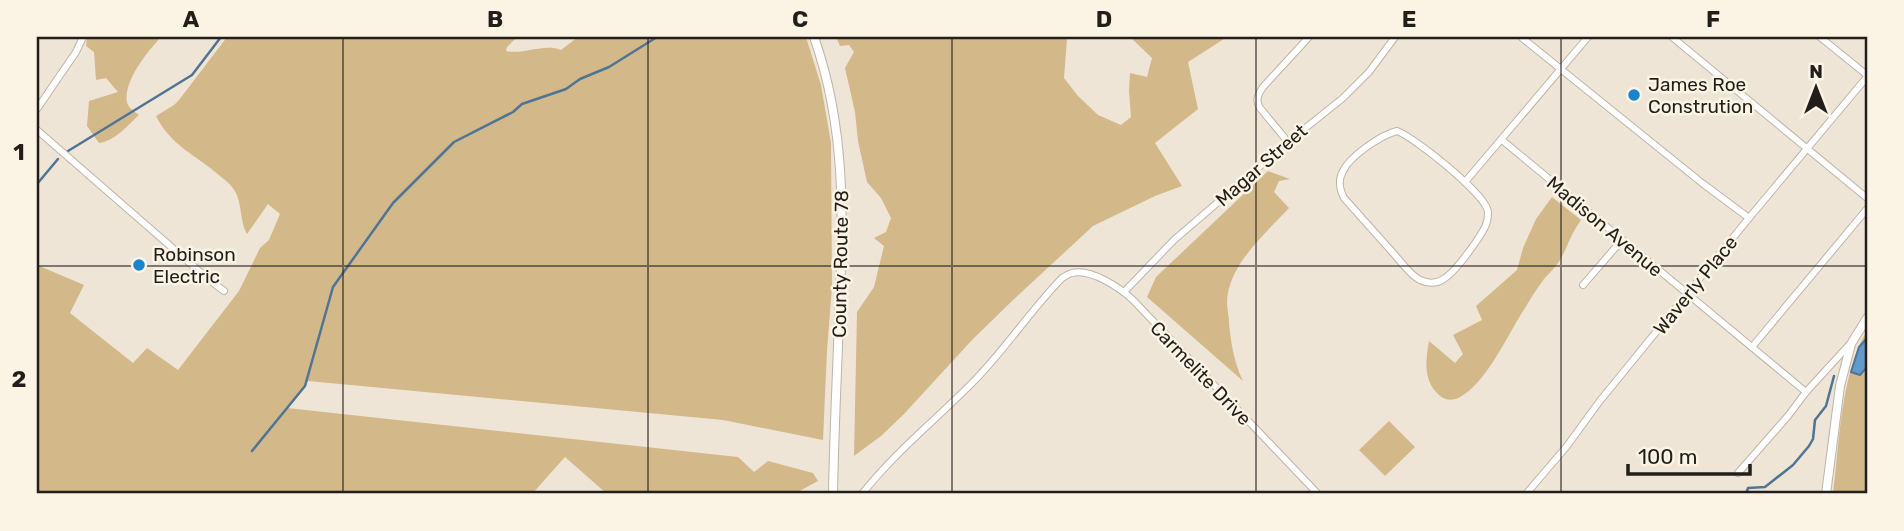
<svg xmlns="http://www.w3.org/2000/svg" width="1904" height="531" viewBox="0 0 1904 531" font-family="Rubik,sans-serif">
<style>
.green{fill:#d3b889}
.water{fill:#629acb;stroke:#4f7596;stroke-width:2}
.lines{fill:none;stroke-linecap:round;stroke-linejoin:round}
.stream{stroke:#4f7596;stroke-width:2.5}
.minor-casing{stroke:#bdb5a7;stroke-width:8}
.tertiary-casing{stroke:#bdb5a7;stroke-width:10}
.minor{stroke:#fff;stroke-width:6}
.tertiary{stroke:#fff;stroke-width:8}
.grid{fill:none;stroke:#221f1a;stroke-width:2;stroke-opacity:0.55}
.poi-dot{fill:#1a84ce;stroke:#fbf3e4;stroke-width:2.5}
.labels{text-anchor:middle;stroke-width:5;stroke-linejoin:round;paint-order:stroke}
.poi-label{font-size:19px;fill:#221f1a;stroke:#fbf3e4;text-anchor:start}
.street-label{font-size:19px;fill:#221f1a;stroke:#fbf3e4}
.neatline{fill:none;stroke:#221f1a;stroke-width:2.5}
.grid-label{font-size:23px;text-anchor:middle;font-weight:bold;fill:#221f1a}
</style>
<rect width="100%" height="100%" fill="#eee5d7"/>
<!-- green -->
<g class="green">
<path d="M87 37H161C148 51 123 81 127 102 128 108 135 112 139 115 127 126 115 141 99 143L87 126 89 101 118 92 106 78 96 80 94 52 86 46Z"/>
<path d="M227 37H517L507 47 506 51C524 55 544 43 561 50L578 37H806L821 85 831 143 832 287 827 350 823 440 723 420 308 381 287 408 738 457 754 472 768 461 813 473 818 481 794 494H607L565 457 532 494H37V265L84 285 70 313 133 363 147 348 178 370 239 291 260 248 269 240 280 214 268 204 247 234C239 220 243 200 232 187 229 183 224 179 220 176 196 155 171 146 156 116L174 105 179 100Z"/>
<polygon points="836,37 1069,37 1067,39 1064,78 1078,96 1098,115 1121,125 1131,117 1129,91 1130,73 1147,77 1152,58 1130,37 1185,37 1186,39 1194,37 1227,37 1188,62 1198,109 1155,143 1182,186 1155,196 1093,226 1012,301 972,340 904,414 881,436 854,456 857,312 874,287 884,246 874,238 886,232 891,218 881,198 867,182 858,141 855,112 845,68 854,52 849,45 840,46"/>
<path d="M1268 171 1290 179 1279 181 1274 192 1289 208C1266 233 1228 265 1227 302 1227 309 1229 316 1229 323 1231 344 1234 362 1243 381L1147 297 1156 277Z"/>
<path d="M1552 197 1581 220C1577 226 1573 232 1570 239 1567 245 1565 252 1561 258 1557 266 1550 272 1544 279 1535 291 1528 303 1520 316 1506 339 1484 385 1460 397 1451 402 1443 400 1436 392 1423 377 1426 359 1429 341L1455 363 1463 354 1453 335 1482 320 1476 306 1517 270 1523 248 1536 219Z"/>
<path d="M1867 331V494H1833C1839 447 1841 371 1867 331Z"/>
<polygon points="1389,421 1415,447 1385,476 1359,450"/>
</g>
<!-- water -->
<polygon class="water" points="1867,338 1867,367 1860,375 1851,372 1859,347"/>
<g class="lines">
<!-- stream -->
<g class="stream">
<polyline points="68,151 192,75 221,37"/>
<polyline points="37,184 58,159"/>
<polyline points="252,451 305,386 333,287 393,203 454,142 513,112 522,104 566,89 580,79 609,67 657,37"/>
<polyline points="1746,494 1748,488 1765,487 1793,465 1809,446 1813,439 1815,420 1826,406 1834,376"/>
</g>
<!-- minor casing -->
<g class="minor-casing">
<g id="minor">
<polyline points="1521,37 1702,183 1749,218"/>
<polyline points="1672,37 1867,198"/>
<polyline points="1820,37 1867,75"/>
<polyline points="37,109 76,52 83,37"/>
<polyline points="37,130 207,278 224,291"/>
<path d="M1397 131C1414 137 1487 195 1488 212 1488 217 1487 223 1485 227 1479 239 1456 271 1445 278 1437 284 1429 284 1420 280 1410 275 1402 263 1394 254 1377 235 1360 216 1344 198 1339 188 1338 180 1343 171 1350 156 1381 135 1397 131Z"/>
<polyline points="1502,140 1806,392"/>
<path d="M1288 142 1260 108C1255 100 1258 95 1263 87L1309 37"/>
<polyline points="1465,182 1588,37"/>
<polyline points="1583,285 1622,240"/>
<polyline points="1124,292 1174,240 1288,142 1343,98 1369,72 1395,37"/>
<polyline points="1752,347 1867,209"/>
<polyline points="1738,473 1788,416 1806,392 1849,345"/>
<path d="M862 494C895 452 938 418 975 380 1006 348 1031 310 1062 278 1064 277 1070 273 1072 273 1091 268 1120 288 1133 300L1318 494"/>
<polyline points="1526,494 1567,446 1599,402 1749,218 1867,77"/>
</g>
</g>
<!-- tertiary casing -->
<g class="tertiary-casing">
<g id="tertiary">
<path d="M814 37C847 130 843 221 839 318 837 376 834 435 833 494"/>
<polyline points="1826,494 1840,386 1851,344 1867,318"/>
</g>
</g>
<!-- minor -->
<use href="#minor" class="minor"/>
<!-- tertiary -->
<use href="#tertiary" class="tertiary"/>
</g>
<!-- grid -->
<path class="grid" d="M343 37V494M648 37V494M952 37V494M1256 37V494M1561 37V494M37 266H1867"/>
<!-- markers -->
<g class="poi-dot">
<circle cx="1634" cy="95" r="7"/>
<circle cx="139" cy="265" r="7"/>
</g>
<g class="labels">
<!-- poi labels -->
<g class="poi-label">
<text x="1648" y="91">James Roe<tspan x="1648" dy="22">Constrution</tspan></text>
<text x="153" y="261">Robinson<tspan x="153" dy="22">Electric</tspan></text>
</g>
<!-- street labels -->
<g class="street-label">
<text transform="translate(1261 165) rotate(-41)" y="7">Magar Street</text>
<text transform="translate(1605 226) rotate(40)" y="7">Madison Avenue</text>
<text transform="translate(840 264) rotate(-89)" y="7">County Route 78</text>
<text transform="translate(1695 285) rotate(-51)" y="7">Waverly Place</text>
<text transform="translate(1201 373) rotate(46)" y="7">Carmelite Drive</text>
</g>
</g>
<!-- border -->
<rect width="1904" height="531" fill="none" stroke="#fbf3e4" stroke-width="77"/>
<!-- north arrow -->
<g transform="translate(1816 88)" stroke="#fbf3e4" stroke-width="5" paint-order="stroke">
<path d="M0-5L12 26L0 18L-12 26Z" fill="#221f1a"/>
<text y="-10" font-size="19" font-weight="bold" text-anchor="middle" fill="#221f1a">N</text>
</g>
<!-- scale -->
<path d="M1628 464v10h122v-10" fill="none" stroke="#221f1a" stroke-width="3.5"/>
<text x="1638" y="464" font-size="21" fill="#221f1a" stroke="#fbf3e4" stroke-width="5" paint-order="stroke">100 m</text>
<rect x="38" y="38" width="1828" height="454" class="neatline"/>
<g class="grid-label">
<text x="191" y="27">A</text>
<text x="495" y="27">B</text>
<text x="800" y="27">C</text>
<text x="1104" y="27">D</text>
<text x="1409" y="27">E</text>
<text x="1713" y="27">F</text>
<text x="19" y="160">1</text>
<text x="19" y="387">2</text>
</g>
</svg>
